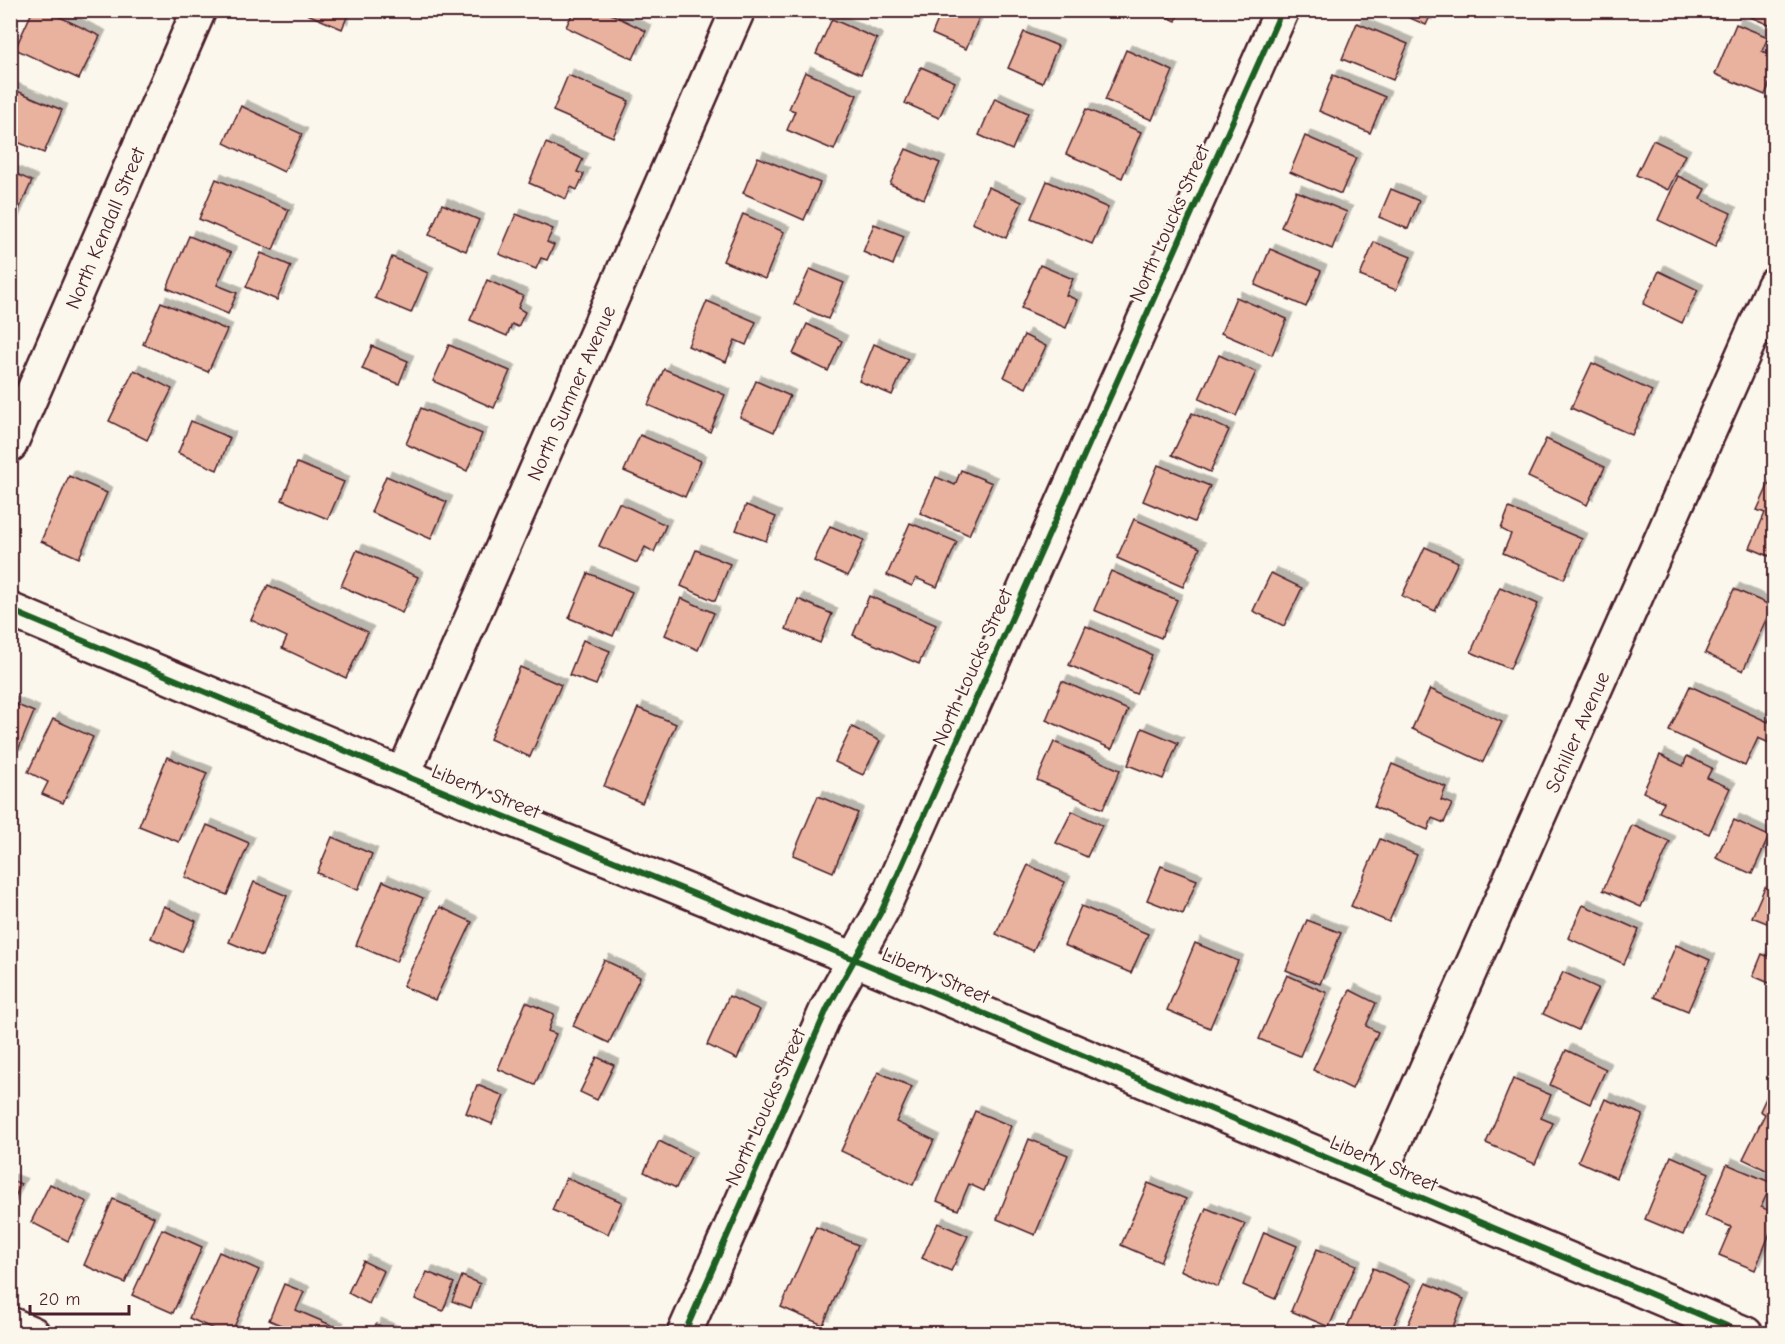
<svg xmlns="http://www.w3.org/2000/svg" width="1785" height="1344" viewBox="0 0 1785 1344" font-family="'Comic Neue',sans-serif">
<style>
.building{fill:#e9b29e;stroke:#4a1f2b;stroke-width:1.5;filter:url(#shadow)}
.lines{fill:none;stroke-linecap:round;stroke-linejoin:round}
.minor-casing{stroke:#4a1f2b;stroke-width:38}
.minor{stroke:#fbf7ec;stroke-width:33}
.cycleway-casing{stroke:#fbf7ec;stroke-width:10}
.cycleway{stroke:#1b5e20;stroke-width:6}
.labels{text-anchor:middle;stroke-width:5;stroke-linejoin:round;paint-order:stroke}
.street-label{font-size:20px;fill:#4a1f2b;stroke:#fbf7ec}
</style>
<defs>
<filter id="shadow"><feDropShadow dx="5.5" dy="-5.5" stdDeviation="0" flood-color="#0004"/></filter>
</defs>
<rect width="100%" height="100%" fill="#fbf7ec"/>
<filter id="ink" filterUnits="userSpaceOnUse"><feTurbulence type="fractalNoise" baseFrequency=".0167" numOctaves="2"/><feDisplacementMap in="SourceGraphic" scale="12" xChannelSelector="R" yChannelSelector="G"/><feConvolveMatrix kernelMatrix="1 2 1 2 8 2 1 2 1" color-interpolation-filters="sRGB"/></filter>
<g filter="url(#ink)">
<!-- building -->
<g class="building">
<polygon points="33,10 45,10 100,36 79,79 15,49"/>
<polygon points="298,10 350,10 342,29"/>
<polygon points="574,10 603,10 646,31 633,59 566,27"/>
<polygon points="942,10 976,10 981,13 966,49 932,34"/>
<polygon points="1152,10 1180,10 1176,21"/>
<polygon points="1392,10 1433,10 1426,25"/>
<polygon points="1747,10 1774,10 1774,27 1746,15"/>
<polygon points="832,19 877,39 861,74 816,54"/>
<polygon points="1357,23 1408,44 1393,80 1342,59"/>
<polygon points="1736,24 1768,37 1762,51 1774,56 1774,72 1765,95 1715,74"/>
<polygon points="1024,32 1058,46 1042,83 1008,68"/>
<polygon points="1126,50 1173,71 1152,120 1105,100"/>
<polygon points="921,67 955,82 939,118 905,103"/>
<polygon points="805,72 857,95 834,150 787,130 795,111 789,109"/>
<polygon points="568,75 629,101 613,137 553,111"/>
<polygon points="1333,75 1385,97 1370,133 1319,111"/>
<polygon points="10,88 62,110 44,153 10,139"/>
<polygon points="995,98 1028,113 1012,150 979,135"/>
<polygon points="241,106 302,134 284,172 224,143"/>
<polygon points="1086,109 1141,132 1122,178 1066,154"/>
<polygon points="1305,136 1356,158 1341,194 1290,172"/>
<polygon points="1653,140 1685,155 1668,190 1636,175"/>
<polygon points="546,143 583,159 577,172 584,174 577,190 571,187 566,199 529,183"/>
<polygon points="906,149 940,163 924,199 890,184"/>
<polygon points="758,157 820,183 804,220 743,193"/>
<polygon points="10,171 32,181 12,225 10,224"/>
<polygon points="1678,176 1705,189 1700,199 1731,213 1715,247 1658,220"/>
<polygon points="216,179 289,210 273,250 199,219"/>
<polygon points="1047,181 1108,208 1092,244 1031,218"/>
<polygon points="988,187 1022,202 1006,238 972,223"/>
<polygon points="1391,189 1419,201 1408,229 1379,217"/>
<polygon points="1296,191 1347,212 1332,249 1281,227"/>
<polygon points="442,204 479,220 466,251 429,235"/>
<polygon points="516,214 553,229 547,242 554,245 547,260 541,258 536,269 499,254"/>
<polygon points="743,214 784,232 765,279 723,261"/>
<polygon points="874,224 904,236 893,265 863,252"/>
<polygon points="189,236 231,253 217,285 237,293 228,314 167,288"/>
<polygon points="1374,242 1411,257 1396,290 1360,276"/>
<polygon points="1270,249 1321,271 1306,307 1255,285"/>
<polygon points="261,253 291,266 277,300 246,287"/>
<polygon points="392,257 428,273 411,313 375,298"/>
<polygon points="1040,265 1073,279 1066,295 1077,300 1066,328 1021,308"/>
<polygon points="810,269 844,283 828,319 794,304"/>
<polygon points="1659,271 1698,290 1682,323 1643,304"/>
<polygon points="487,280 523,296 518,308 525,312 518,327 512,324 507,336 470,320"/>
<polygon points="1236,297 1287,319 1272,355 1221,333"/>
<polygon points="707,301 756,322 746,345 735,340 726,362 688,346"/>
<polygon points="161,302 227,330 208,372 143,344"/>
<polygon points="807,324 842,341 828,371 793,354"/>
<polygon points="1024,335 1046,346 1026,388 1004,377"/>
<polygon points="874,344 908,359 892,395 859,381"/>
<polygon points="449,345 510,371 494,408 433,381"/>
<polygon points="372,346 408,361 399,384 362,369"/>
<polygon points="1219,355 1256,372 1236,416 1199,399"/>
<polygon points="1592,363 1652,391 1632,435 1571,408"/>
<polygon points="664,369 725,395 710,432 648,405"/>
<polygon points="134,370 172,389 147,440 109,421"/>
<polygon points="756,381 790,396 774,432 740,417"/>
<polygon points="421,408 482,434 467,471 406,444"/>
<polygon points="1192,413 1229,430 1210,472 1172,455"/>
<polygon points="191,421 230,438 217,470 178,453"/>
<polygon points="640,435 701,461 685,497 624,471"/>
<polygon points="1546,439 1605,467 1587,505 1528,477"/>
<polygon points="297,463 344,482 328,519 282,500"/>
<polygon points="1158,465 1210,486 1194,522 1143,501"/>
<polygon points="961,470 992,483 969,535 920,513 936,477 955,485"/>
<polygon points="69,476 107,493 79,558 41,541"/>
<polygon points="386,476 447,502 431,539 371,512"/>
<polygon points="1772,477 1774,478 1774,558 1750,548 1765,513 1757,510"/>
<polygon points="619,503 666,525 654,552 645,547 637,563 599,546"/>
<polygon points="746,505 776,517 766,541 736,530"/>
<polygon points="1509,508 1582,539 1564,579 1503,553 1511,534 1501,529"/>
<polygon points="1134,519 1200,548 1183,587 1117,558"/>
<polygon points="910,523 957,542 937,587 916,578 912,586 887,575"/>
<polygon points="830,526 864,540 848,576 814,561"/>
<polygon points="1425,547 1458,562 1435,611 1402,596"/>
<polygon points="357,550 418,577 402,613 341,586"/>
<polygon points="696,550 730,564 715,601 681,586"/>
<polygon points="1111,571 1177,600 1161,638 1094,610"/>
<polygon points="588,573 632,592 613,636 569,618"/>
<polygon points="1271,573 1302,588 1284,626 1253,611"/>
<polygon points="268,585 368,632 346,678 282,648 287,637 251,620"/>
<polygon points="1500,587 1538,604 1510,669 1471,652"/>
<polygon points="1734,589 1772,606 1743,671 1705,653"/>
<polygon points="869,596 936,625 919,664 853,635"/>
<polygon points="681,598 714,613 698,650 665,635"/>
<polygon points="798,599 832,614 820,643 786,629"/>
<polygon points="1086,626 1152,655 1136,694 1069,665"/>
<polygon points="583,640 610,651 596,685 569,675"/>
<polygon points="520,667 561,685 530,757 490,739"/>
<polygon points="1062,681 1128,710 1112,749 1046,720"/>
<polygon points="1690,686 1768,722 1774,708 1774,745 1758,738 1745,766 1669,731"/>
<polygon points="1430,689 1502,722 1483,762 1412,729"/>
<polygon points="10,702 34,712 16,755 10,752"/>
<polygon points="638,708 676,724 642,803 604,786"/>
<polygon points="53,719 93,737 63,803 42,794 48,782 28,772"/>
<polygon points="852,727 880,741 863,775 835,762"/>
<polygon points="1142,728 1178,743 1163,779 1128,765"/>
<polygon points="1054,742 1120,770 1103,809 1037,780"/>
<polygon points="1660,755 1683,766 1687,756 1712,768 1707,778 1730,788 1709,834 1659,812 1664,802 1643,792"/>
<polygon points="167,757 207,773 179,842 139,826"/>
<polygon points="1392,764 1446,787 1441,800 1452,804 1444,823 1432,818 1428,830 1374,807"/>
<polygon points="818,796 858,813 833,872 793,855"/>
<polygon points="1072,811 1102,825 1087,857 1056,843"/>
<polygon points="1734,820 1769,836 1752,874 1716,858"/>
<polygon points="207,825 249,843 227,895 185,877"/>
<polygon points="1632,825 1670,842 1641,907 1603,890"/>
<polygon points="332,837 372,854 358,890 317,873"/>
<polygon points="1380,839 1417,855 1389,922 1351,906"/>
<polygon points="1028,865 1065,882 1033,951 996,934"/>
<polygon points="1161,866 1197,880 1183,914 1147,900"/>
<polygon points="383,881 423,898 396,962 356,945"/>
<polygon points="254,882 287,896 262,956 229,942"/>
<polygon points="1765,887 1774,890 1774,926 1752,917"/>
<polygon points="1583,905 1639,930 1624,964 1568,938"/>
<polygon points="164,906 196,921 182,952 151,938"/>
<polygon points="1081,906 1148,934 1131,973 1064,945"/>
<polygon points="440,907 472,922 435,1000 403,986"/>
<polygon points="1307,920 1341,933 1320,984 1286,970"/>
<polygon points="1195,943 1238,961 1210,1028 1167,1010"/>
<polygon points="1676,945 1710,960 1688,1011 1654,997"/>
<polygon points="1762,954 1774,959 1774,985 1753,976"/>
<polygon points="604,960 640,977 609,1043 573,1026"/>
<polygon points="1563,972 1598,988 1578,1030 1543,1014"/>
<polygon points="1287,975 1327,993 1300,1056 1259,1039"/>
<polygon points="1350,990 1376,1003 1366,1026 1378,1032 1352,1089 1313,1070"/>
<polygon points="729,996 760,1010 737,1059 707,1045"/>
<polygon points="526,1002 554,1014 548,1031 556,1034 535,1085 498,1069"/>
<polygon points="1566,1050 1606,1069 1590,1104 1550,1085"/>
<polygon points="597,1057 614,1065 597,1100 580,1092"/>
<polygon points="878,1072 912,1087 896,1122 934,1140 913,1185 841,1151"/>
<polygon points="1513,1079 1551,1095 1541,1118 1553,1123 1535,1164 1486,1143"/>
<polygon points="1774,1081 1774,1174 1743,1159 1765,1114 1760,1111"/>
<polygon points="477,1085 504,1096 492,1124 466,1113"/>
<polygon points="1605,1099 1643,1115 1616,1178 1578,1161"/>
<polygon points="975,1111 1011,1126 984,1191 969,1184 958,1210 937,1201"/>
<polygon points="1029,1139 1068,1155 1035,1235 997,1219"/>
<polygon points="659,1141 691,1157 676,1188 644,1172"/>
<polygon points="1671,1156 1709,1173 1683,1235 1645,1219"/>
<polygon points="1727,1164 1772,1183 1761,1207 1774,1213 1774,1223 1755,1270 1719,1255 1731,1227 1705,1216"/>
<polygon points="566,1178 622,1202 608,1234 552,1210"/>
<polygon points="10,1180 21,1184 10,1208"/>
<polygon points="1148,1183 1186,1199 1160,1262 1121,1245"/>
<polygon points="50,1184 87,1202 68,1241 31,1222"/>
<polygon points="113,1199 154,1217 125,1283 84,1265"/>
<polygon points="1206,1208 1245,1224 1218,1287 1180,1270"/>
<polygon points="938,1223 968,1236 951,1271 922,1258"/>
<polygon points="816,1227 858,1245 823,1325 781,1307"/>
<polygon points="162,1229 202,1247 173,1313 132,1295"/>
<polygon points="1264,1232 1297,1246 1275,1299 1243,1285"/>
<polygon points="1317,1249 1356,1265 1329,1327 1291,1311"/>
<polygon points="219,1252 259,1270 231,1334 225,1334 189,1318"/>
<polygon points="363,1261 384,1271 369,1304 348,1293"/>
<polygon points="1373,1268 1411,1285 1390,1334 1354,1334 1346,1330"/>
<polygon points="427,1272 454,1283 443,1311 415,1299"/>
<polygon points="462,1276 480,1284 471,1308 452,1301"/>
<polygon points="1426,1283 1464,1299 1450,1334 1404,1334"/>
<polygon points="284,1284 304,1292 296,1310 338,1328 336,1334 280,1334 283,1326 269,1320"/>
<polygon points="376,1324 398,1334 372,1334"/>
</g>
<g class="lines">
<!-- minor casing -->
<g class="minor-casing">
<g id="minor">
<polyline points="10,445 199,10"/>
<polyline points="10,610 403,775 854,959 1746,1334"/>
<polyline points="403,775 738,10"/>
<polyline points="1378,1178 1774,285"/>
<polyline points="10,1324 33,1334"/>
<polyline points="684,1334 827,1009 882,910 1282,10"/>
</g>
</g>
<!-- minor -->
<use href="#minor" class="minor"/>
<!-- cycleway casing -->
<g class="cycleway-casing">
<g id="cycleway">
<polyline points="10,610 403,775 854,959 1746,1334"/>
<polyline points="684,1334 827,1009 882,910 1282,10"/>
</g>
</g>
<!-- cycleway -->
<use href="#cycleway" class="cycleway"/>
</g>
</g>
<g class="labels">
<!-- street labels -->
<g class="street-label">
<text transform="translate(1169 223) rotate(-66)" y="7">North Loucks Street</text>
<text transform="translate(105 228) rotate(-67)" y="7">North Kendall Street</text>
<text transform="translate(571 393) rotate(-66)" y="7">North Sumner Avenue</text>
<text transform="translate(972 667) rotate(-66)" y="7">North Loucks Street</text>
<text transform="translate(1577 732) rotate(-66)" y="7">Schiller Avenue</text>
<text transform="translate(486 791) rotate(22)" y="7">Liberty Street</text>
<text transform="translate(936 975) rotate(23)" y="7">Liberty Street</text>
<text transform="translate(765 1107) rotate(-66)" y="7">North Loucks Street</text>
<text transform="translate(1384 1163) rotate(23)" y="7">Liberty Street</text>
</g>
</g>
<!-- margin -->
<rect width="1785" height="1344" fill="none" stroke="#fbf7ec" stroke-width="36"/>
<rect x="18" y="18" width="1749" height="1308" fill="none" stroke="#4a1f2b" stroke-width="2" filter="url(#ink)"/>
<!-- scale -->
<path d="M30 1305v9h99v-9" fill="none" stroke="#4a1f2b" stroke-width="3"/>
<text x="39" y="1305" font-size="18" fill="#4a1f2b" stroke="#fbf7ec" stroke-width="4.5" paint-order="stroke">20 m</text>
</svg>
